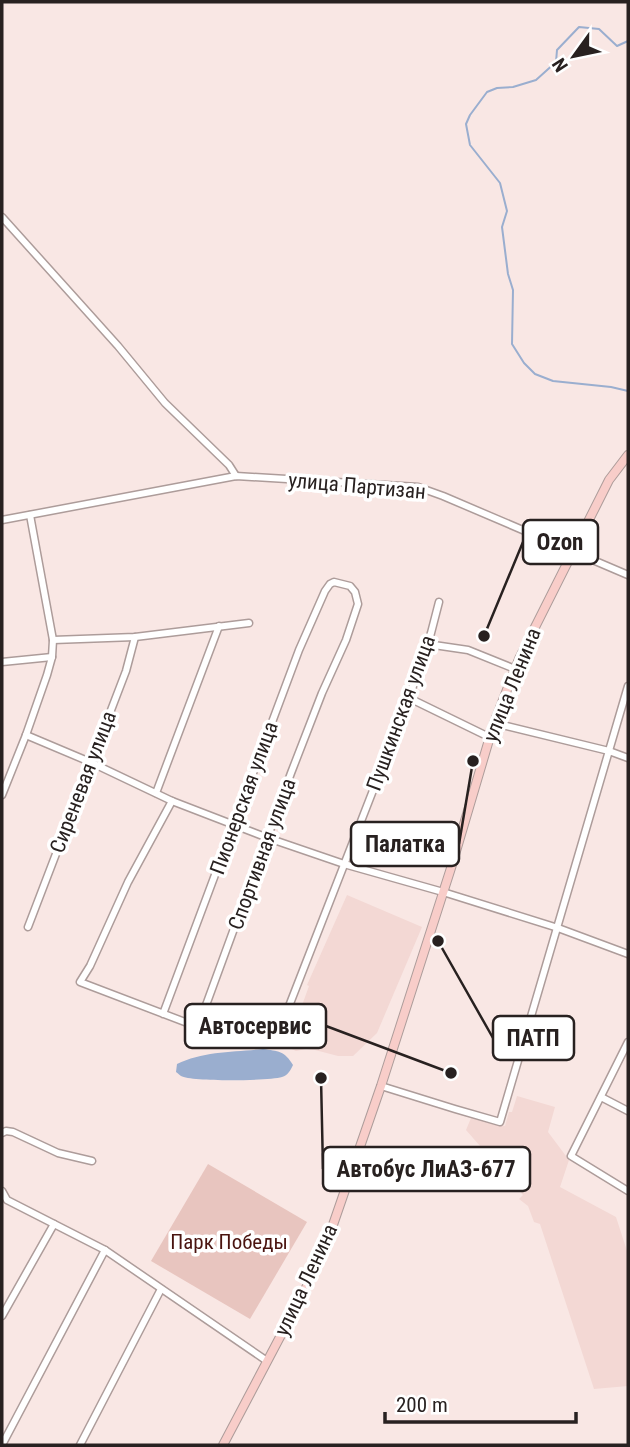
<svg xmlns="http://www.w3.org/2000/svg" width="630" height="1447" viewBox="0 0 630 1447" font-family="'Roboto Condensed',sans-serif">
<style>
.built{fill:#f3d8d4}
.green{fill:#e8c5bf}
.water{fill:#9aaecf}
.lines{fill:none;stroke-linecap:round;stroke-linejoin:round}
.stream{stroke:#9aaecf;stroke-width:2}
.street-casing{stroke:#ad9c9a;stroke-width:9}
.secondary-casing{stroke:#ad9c9a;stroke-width:10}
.street{stroke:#fff;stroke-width:6}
.secondary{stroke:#f8cdc9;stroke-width:8}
.labels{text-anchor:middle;stroke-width:7;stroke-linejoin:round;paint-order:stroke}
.street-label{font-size:21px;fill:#282120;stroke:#fff}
.park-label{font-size:21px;fill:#4a1410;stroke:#fff}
.leader{fill:none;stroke:#282120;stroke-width:2.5}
.callout-dot{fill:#282120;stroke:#fff;stroke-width:2.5}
.callout{fill:#fff;stroke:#282120;stroke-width:2.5}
.callout-label{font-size:23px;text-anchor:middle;font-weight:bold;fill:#282120}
</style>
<rect width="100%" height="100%" fill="#f9e7e4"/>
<!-- built -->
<g class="built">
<polygon points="347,895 422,927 377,1033 353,1056 338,1056 315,1050 306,1049 296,1051 287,1047 309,986 307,985"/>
<polygon points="517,1096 555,1107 548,1132 569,1160 560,1187 616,1217 628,1254 628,1386 594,1389 540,1224 534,1222 528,1206 519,1199 523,1195 466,1130 471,1118 505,1126 509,1112 512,1112"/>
</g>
<!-- green -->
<polygon class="green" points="208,1164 307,1222 250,1319 151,1261"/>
<!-- water -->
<path class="water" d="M263 1049C278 1051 285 1051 293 1065 290 1071 288 1075 282 1077 268 1081 192 1082 181 1076 179 1075 178 1073 176 1072L177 1064C203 1051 234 1052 263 1049Z"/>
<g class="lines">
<!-- stream -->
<polyline class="stream" points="628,41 617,46 599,29 579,27 557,50 556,62 536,80 513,87 497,88 487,92 470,115 466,124 470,145 500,183 507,211 502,227 508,274 513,290 512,344 524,363 535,374 553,381 611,387 628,391"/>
<!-- street casing -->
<g class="street-casing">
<g id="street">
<polyline points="2,217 118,346 165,403 229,465 236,476"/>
<polyline points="2,520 236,476 418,487 443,496 628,575"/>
<polyline points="53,640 135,637 249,623"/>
<polyline points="427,644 468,650 515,669"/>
<polyline points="2,662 52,657"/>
<polyline points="409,698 489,737"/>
<polyline points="494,723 609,751 628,758"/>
<polyline points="26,735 90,762 172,801 268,838 344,864 443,892 558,928 628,954"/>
<polyline points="156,793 219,626"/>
<polyline points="2,795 26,735 47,675 52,657 53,640 30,515"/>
<polyline points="28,927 126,671 135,637"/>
<polyline points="163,1014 299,650 325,591 330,584 334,582 350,586 355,592 358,604 346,640 322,693 291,773 198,1027 80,982 90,966 128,882 172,801"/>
<polyline points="284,1019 409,698 431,633 439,602"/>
<polyline points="628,1042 571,1156 628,1191"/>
<polyline points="381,1086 455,1109 500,1122 628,686"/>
<polyline points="601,1097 628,1111"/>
<polyline points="2,1133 6,1131 13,1132 58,1153 92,1161"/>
<polyline points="2,1191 7,1200 105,1250 267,1361"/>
<polyline points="2,1316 54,1224"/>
<polyline points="2,1445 105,1250"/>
<polyline points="80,1445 161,1289"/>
</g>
</g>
<!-- secondary casing -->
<g class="secondary-casing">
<polyline id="secondary" points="223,1445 309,1282 326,1245 381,1086 451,868 494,723 519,659 609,480 628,455"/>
</g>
<!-- street -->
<use href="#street" class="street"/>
<!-- secondary -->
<use href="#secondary" class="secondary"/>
</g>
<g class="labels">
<!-- street labels -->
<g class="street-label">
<text transform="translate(357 486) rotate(5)" y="7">улица Партизан</text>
<text transform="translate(512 685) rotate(-68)" y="7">улица Ленина</text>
<text transform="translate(401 713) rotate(-70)" y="7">Пушкинская улица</text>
<text transform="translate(83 782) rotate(-69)" y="7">Сиреневая улица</text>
<text transform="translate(244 798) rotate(-70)" y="7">Пионерская улица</text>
<text transform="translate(262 854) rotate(-70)" y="7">Спортивная улица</text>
<text transform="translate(306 1280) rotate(-65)" y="7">улица Ленина</text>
</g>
<!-- park labels -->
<g class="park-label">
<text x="229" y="1249">Парк Победы</text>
</g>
</g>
<!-- callouts -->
<path class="leader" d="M484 636L523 542M473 761L459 844M451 1073L326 1026M438 941L493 1038M321 1078L323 1169"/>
<g class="callout-dot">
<circle cx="484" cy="636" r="7"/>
<circle cx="473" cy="761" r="7"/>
<circle cx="451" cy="1073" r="7"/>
<circle cx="438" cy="941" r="7"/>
<circle cx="321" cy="1078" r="7"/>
</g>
<g class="callout">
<rect x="523" y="520" width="75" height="44" rx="7"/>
<rect x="351" y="822" width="108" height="44" rx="7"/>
<rect x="185" y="1004" width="141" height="44" rx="7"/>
<rect x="493" y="1016" width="81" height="44" rx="7"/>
<rect x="323" y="1147" width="207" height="44" rx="7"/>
</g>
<g class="callout-label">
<text x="560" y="550">Ozon</text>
<text x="405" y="852">Палатка</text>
<text x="255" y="1034">Автосервис</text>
<text x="533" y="1046">ПАТП</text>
<text x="426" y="1177">Автобус ЛиАЗ-677</text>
</g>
<!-- border -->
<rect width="630" height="1447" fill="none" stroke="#282120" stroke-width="7"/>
<!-- north arrow -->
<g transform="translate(574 56) rotate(237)" stroke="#ffffff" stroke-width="5" paint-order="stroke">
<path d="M0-5L12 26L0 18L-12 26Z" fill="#282120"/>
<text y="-10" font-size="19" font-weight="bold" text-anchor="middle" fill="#282120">N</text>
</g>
<!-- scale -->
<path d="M385 1412v10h191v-10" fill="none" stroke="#282120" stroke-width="3.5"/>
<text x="396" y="1412" font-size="21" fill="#282120" stroke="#ffffff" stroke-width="5" paint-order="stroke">200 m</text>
</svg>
